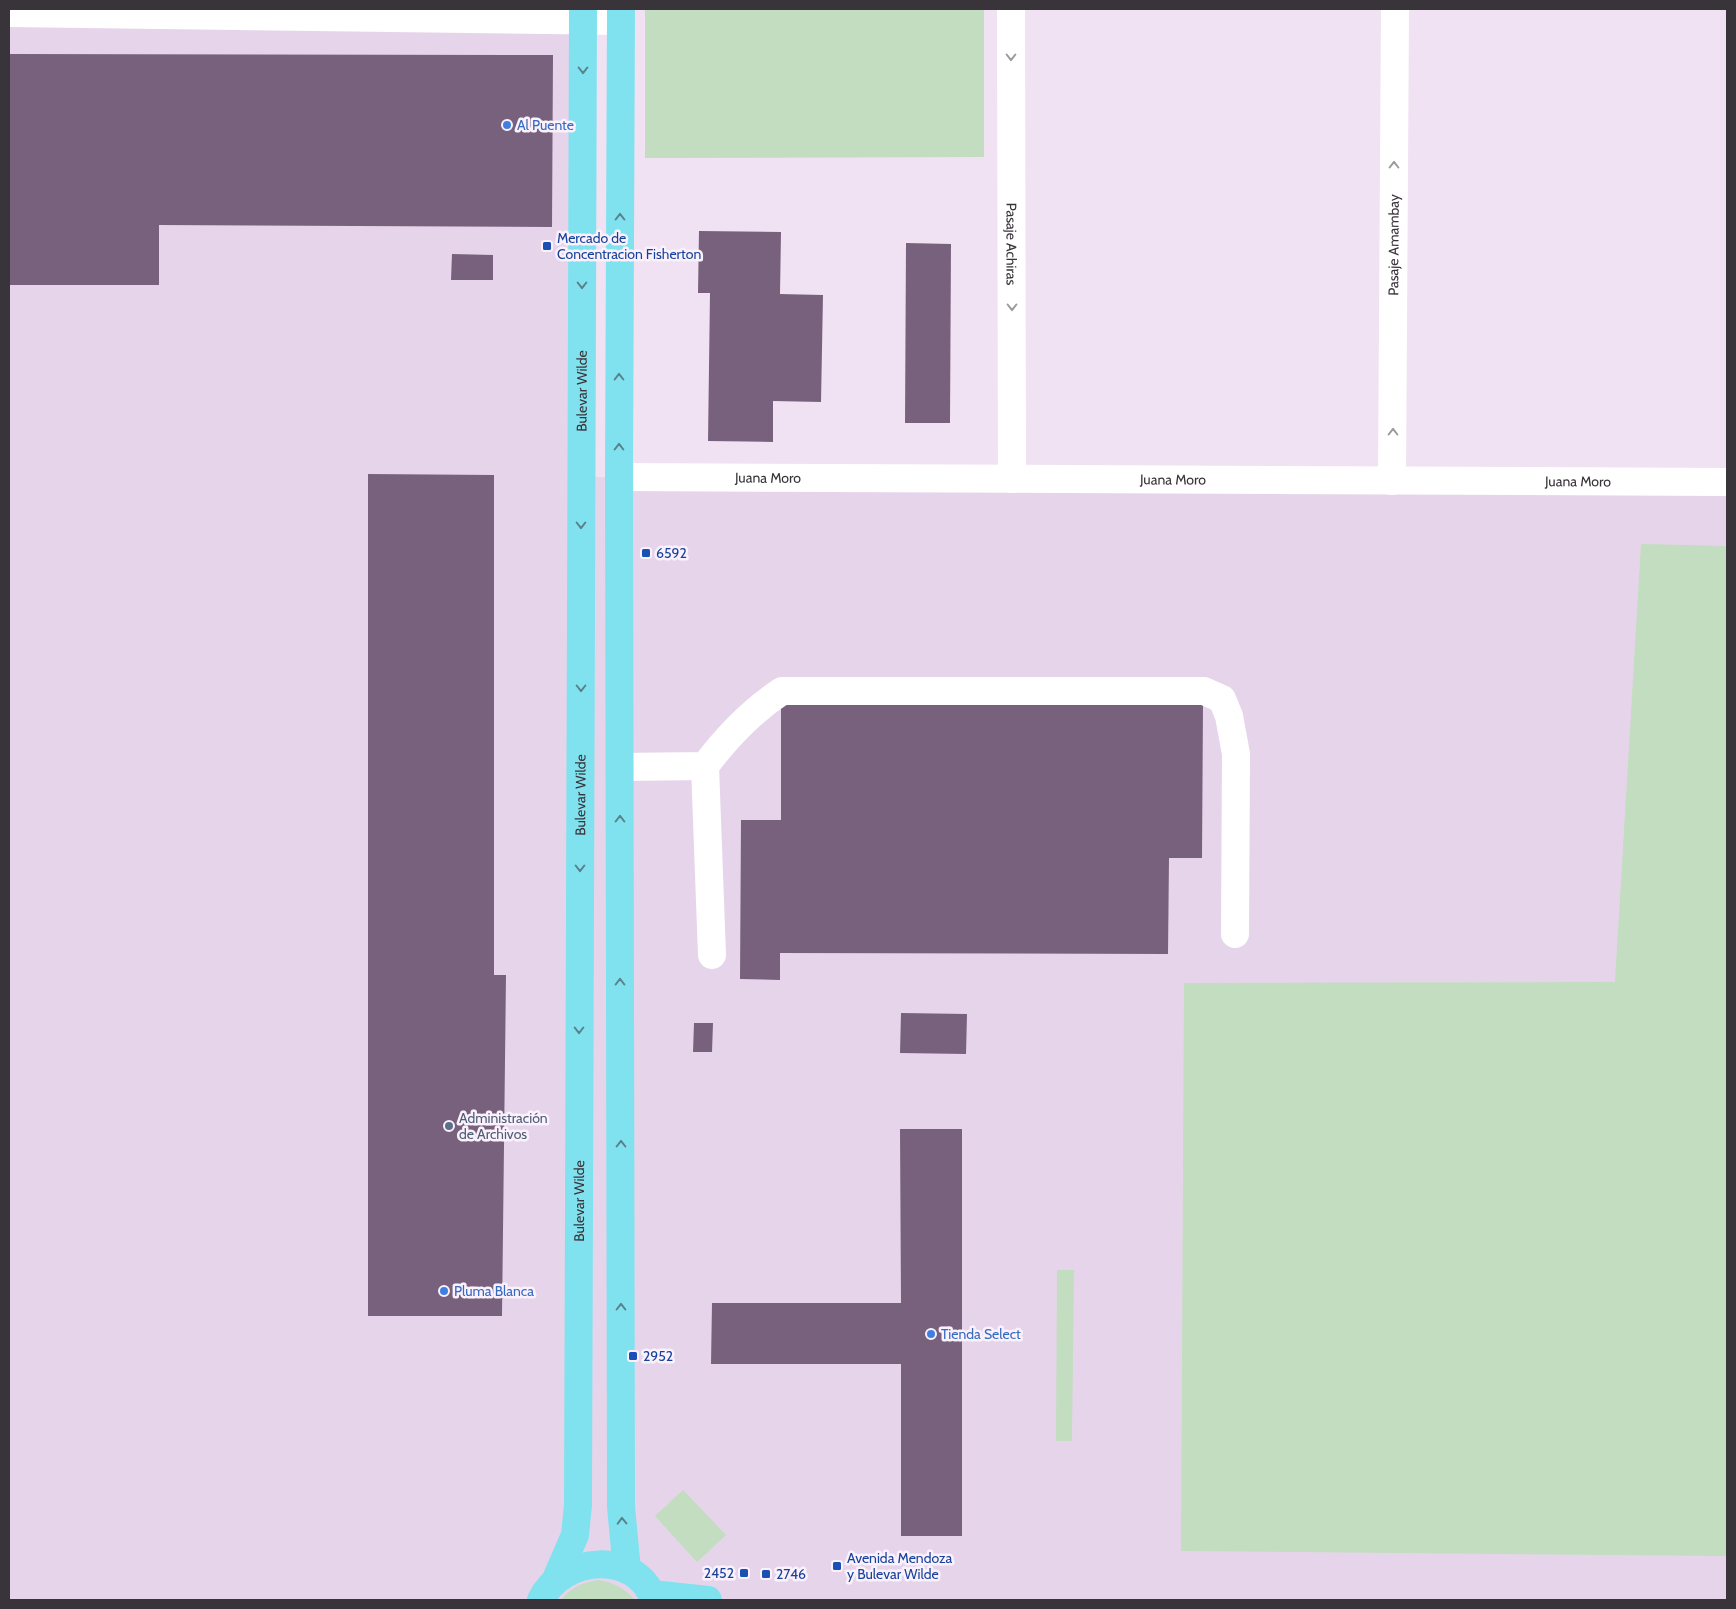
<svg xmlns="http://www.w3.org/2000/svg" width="1736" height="1609" viewBox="0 0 1736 1609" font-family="Cabin,sans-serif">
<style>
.built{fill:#e6d5ea}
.green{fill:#c2ddbf}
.building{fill:#78617d}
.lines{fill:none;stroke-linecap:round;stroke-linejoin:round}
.minor{stroke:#fff;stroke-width:28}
.major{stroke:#80e2ef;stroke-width:28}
.oneway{stroke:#9c9a9c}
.oneway2{stroke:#59828b}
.shop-dot{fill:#3f7fe0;stroke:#fbf1fd;stroke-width:2}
.transit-dot{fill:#1a4fb4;stroke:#fbf1fd;stroke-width:2}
.service-dot{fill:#5c6f8a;stroke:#fbf1fd;stroke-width:2}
.labels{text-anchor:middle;stroke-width:5;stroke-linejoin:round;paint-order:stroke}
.shop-label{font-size:14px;fill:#366cbe;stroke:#fbf1fd;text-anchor:start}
.transit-label{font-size:14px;fill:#164399;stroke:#fbf1fd;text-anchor:start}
.street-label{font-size:14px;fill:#39343a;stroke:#fbf1fd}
.service-label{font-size:14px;fill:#4e5e75;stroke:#fbf1fd;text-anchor:start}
</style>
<rect width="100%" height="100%" fill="#f0e2f2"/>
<!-- built -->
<polygon class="built" points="9,13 583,21 582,477 1727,482 1727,1600 9,1600"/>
<!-- green -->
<g class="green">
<polygon points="645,9 984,9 984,157 645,158"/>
<polygon points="1641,544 1727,546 1727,1556 1181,1551 1184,983 1615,982"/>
<polygon points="1057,1270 1074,1270 1072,1441 1056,1441"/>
<polygon points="683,1490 726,1535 697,1562 655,1516"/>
<path d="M599 1580C615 1583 624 1588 635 1600H561C571 1587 583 1582 599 1580Z"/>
</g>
<!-- building -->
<g class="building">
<polygon points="9,54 553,55 552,227 159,225 159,285 9,285"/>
<polygon points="699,231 781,232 780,294 823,295 821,402 773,401 773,442 708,441 710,293 698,293"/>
<polygon points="906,243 951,244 950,423 905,423"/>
<polygon points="452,254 493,255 493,280 451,280"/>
<polygon points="368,474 494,475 494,975 506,975 502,1316 368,1316"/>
<polygon points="781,704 1203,705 1202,858 1169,858 1168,954 780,953 780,980 740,979 741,820 781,820"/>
<polygon points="901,1013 967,1014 966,1054 900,1053"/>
<polygon points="694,1023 713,1023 712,1052 693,1052"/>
<polygon points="900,1129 962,1129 962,1536 901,1536 901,1364 711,1364 712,1303 901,1303"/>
</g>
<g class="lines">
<!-- minor -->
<g class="minor">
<path id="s1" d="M1011 9 1012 479"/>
<polyline points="9,13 621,21"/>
<path id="s2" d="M619 477 1727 482"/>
<path id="s3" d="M1392 481 1395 9"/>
<polyline points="705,766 712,955"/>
<path d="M620 767 705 766C726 738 753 710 782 691H1204L1222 699 1229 716 1236 754 1235 934"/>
</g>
<!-- major -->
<g class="major">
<polyline points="621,9 619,477 621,1507 627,1570"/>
<path id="s4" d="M556 1579 575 1535 578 1505 583 9"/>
<polyline points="652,1594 708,1600"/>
<path d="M541 1600C562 1556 636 1549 654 1600"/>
</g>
</g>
<!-- one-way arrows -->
<defs><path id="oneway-chevron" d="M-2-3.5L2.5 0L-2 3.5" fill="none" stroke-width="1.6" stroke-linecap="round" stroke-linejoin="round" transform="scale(1.25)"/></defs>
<g class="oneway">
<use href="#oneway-chevron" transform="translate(1011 57) rotate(90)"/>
<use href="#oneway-chevron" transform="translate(1394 165) rotate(-90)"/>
<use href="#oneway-chevron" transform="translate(1012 307) rotate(90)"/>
<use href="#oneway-chevron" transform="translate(1393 432) rotate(-90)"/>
</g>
<g class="oneway2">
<use href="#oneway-chevron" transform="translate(583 70) rotate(90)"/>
<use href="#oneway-chevron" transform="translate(620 217) rotate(-90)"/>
<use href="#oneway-chevron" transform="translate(582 285) rotate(90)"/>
<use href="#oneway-chevron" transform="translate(619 377) rotate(-90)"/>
<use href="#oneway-chevron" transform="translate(619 447) rotate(-90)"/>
<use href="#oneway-chevron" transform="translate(581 525) rotate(90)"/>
<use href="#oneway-chevron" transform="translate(581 688) rotate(90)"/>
<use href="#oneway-chevron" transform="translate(620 819) rotate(-90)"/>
<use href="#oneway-chevron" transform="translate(580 868) rotate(90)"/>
<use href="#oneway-chevron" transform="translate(620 982) rotate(-90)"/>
<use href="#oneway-chevron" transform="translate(579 1030) rotate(90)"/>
<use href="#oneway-chevron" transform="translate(621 1144) rotate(-90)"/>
<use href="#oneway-chevron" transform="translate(621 1307) rotate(-90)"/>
<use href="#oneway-chevron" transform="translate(622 1521) rotate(-91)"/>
</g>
<!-- markers -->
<g class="shop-dot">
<circle cx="507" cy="125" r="5"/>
<circle cx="444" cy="1291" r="5"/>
<circle cx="931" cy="1334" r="5"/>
</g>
<g class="transit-dot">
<rect x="542" y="241" width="10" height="10" rx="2.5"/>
<rect x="641" y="548" width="10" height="10" rx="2.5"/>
<rect x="628" y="1351" width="10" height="10" rx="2.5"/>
<rect x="832" y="1561" width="10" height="10" rx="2.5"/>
<rect x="739" y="1568" width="10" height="10" rx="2.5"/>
<rect x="761" y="1569" width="10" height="10" rx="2.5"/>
</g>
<circle class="service-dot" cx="449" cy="1126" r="5"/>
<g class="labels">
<!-- shop labels -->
<g class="shop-label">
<text x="517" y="130">Al Puente</text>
<text x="454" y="1296">Pluma Blanca</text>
<text x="941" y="1339">Tienda Select</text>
</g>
<!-- transit labels -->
<g class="transit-label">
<text x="557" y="243">Mercado de<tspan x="557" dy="16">Concentracion Fisherton</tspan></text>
<text x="656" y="558">6592</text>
<text x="643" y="1361">2952</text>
<text x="847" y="1563">Avenida Mendoza<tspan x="847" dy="16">y Bulevar Wilde</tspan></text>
<text x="734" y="1578" text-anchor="end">2452</text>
<text x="776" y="1579">2746</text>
</g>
<!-- street labels -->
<g class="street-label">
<text dy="5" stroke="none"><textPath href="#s1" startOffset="235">Pasaje Achiras</textPath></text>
<text dy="5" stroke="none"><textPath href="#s3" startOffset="236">Pasaje Amambay</textPath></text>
<text dy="5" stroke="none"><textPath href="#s4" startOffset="1192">Bulevar Wilde</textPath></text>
<text dy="5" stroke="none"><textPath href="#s2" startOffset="149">Juana Moro</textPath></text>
<text dy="5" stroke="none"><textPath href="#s2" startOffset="554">Juana Moro</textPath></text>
<text dy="5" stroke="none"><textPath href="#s2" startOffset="959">Juana Moro</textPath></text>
<text dy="5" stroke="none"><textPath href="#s4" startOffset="788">Bulevar Wilde</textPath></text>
<text dy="5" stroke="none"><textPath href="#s4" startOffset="382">Bulevar Wilde</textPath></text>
</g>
<!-- service labels -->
<g class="service-label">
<text x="459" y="1123">Administración<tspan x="459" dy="16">de Archivos</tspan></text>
</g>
</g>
<!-- border -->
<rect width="1736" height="1609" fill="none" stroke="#39343a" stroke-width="20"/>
</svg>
